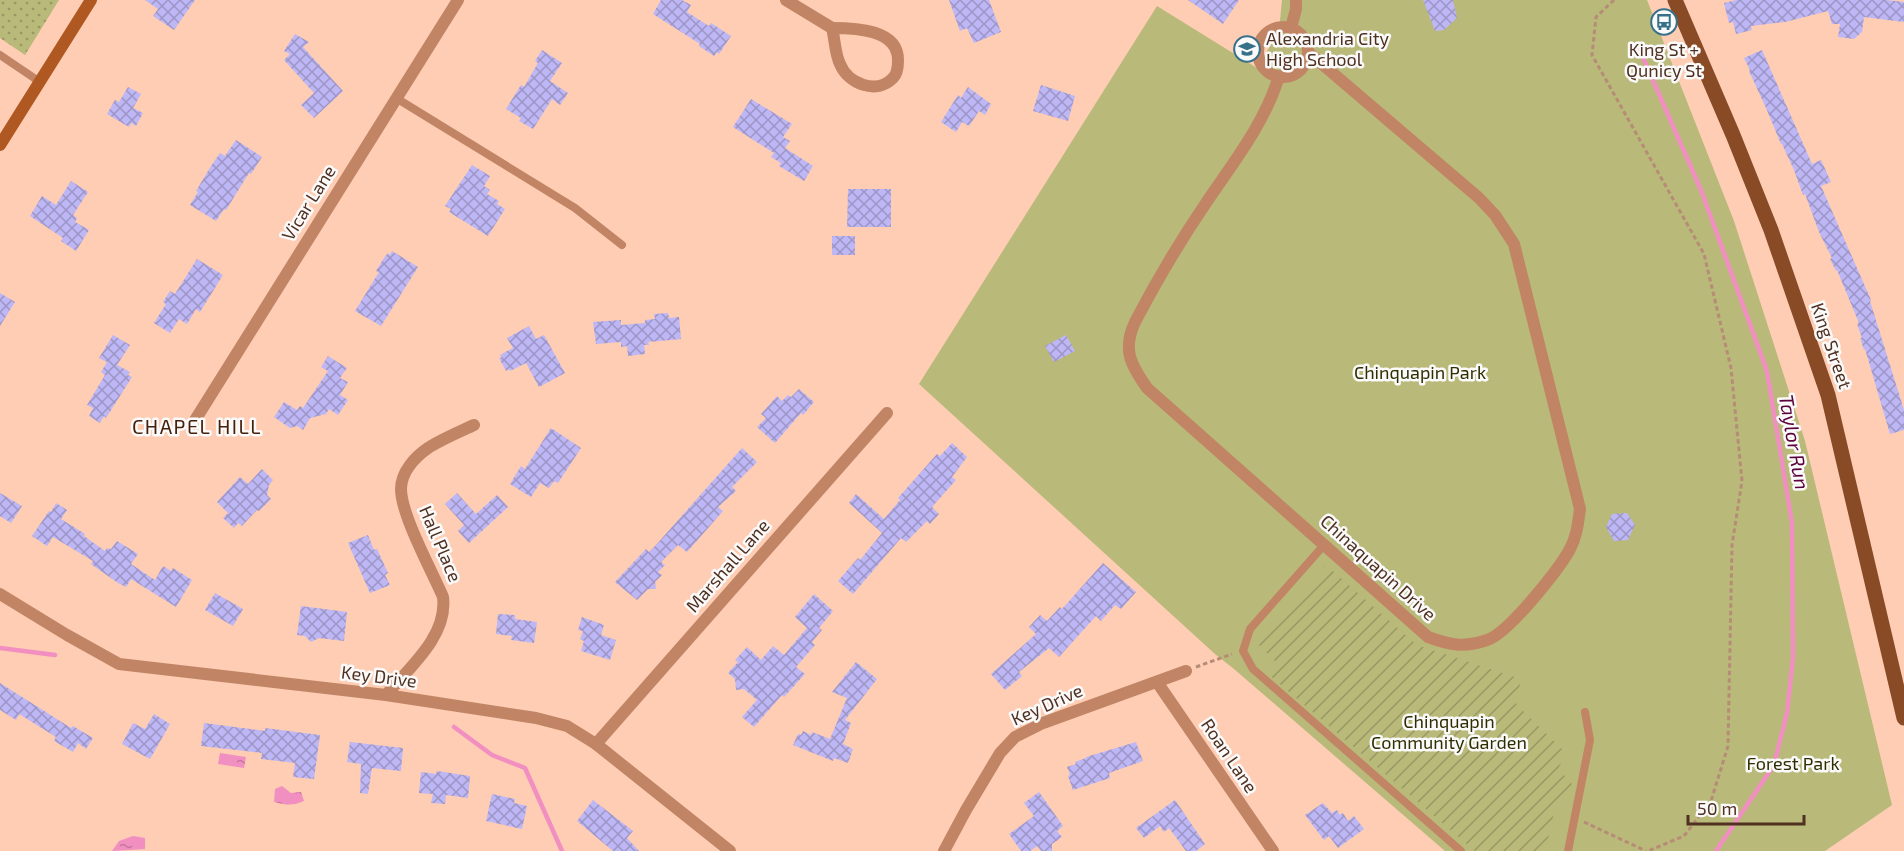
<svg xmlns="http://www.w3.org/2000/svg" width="1904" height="851" viewBox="0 0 1904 851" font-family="'Exo 2',sans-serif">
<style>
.grass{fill:url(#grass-dots)}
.park{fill:#b9b979}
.garden{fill:url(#garden-furrows)}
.water{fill:url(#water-ripples)}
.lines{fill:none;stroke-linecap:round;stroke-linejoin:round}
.stream{stroke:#f18fc1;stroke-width:4.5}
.building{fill:url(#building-cross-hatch)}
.path{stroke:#b68c77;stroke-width:3;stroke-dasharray:4.5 3;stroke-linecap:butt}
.service{stroke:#c18565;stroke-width:8}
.minor{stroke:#c18565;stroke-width:12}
.secondary{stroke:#b05822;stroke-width:12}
.primary{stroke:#894a26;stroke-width:15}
.labels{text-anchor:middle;stroke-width:5;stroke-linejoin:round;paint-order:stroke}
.poi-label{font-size:18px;fill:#503020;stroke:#fafafa;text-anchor:start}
.street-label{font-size:18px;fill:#503020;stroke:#fafafa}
.park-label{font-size:18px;fill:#2f2e00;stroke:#fafafa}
.neighbourhood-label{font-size:20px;letter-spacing:1.5px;fill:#45210b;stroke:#fafafa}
.water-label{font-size:20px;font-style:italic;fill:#5c013c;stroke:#fafafa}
</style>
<defs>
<pattern id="grass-dots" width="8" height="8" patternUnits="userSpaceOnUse" patternTransform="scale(1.5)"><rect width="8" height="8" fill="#b9b979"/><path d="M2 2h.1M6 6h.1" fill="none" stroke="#999763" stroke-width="1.8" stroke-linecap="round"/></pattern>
<pattern id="garden-furrows" width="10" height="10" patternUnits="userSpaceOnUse" patternTransform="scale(1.5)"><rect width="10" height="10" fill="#b9b979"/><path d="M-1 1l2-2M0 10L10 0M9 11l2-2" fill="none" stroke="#999763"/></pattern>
<pattern id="water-ripples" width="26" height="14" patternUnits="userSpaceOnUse" patternTransform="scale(1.5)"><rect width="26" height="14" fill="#f18fc1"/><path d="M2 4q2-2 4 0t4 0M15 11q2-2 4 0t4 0" fill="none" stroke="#c6759c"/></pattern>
<pattern id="building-cross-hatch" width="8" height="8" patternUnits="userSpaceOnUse" patternTransform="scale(1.5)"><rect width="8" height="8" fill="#bdb7f5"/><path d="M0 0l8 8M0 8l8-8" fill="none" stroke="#9c95c6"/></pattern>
</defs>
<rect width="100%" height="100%" fill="#fecdb4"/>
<!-- grass -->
<polygon class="grass" points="0,0 59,0 25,55 0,38"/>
<!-- park -->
<polygon class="park" points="1282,0 1647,0 1734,221 1805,441 1892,805 1825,851 1445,851 1234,669 1215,654 919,384 1157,6 1257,68 1279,31"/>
<!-- garden -->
<polygon class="garden" points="1326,565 1417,645 1521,679 1516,704 1566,753 1558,769 1573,785 1554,813 1545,851 1475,851 1266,672 1275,661 1255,641"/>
<!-- water -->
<g class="water">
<polygon points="220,753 246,757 244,768 218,764"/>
<path d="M282 786 291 793 301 792 304 801C293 806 285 805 274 802L275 789Z"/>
<polygon points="133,836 145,838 145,849 112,851 119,841"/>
</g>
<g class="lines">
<!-- stream -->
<g class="stream">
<polyline points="1637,44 1701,190 1767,371 1792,523 1793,658 1787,713 1774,765 1716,851"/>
<polyline points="0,648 55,655"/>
<polyline points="454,727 492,755 525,768 562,851"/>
</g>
</g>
<!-- building -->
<g class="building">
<polygon points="145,0 195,0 174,30 153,16 158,9"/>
<polygon points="661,0 682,0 691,5 687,12 709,26 711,23 731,36 719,54 717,52 714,56 699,46 700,44 653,14"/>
<polygon points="949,0 989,0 1001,32 974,43 967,28 960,31"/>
<polygon points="1188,0 1239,0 1223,24"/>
<polygon points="1423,0 1453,0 1457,18 1444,30 1435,31"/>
<polygon points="1736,0 1887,0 1904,2 1904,22 1864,17 1862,32 1854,39 1838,37 1840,24 1832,24 1828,11 1785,22 1751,26 1752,30 1736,34 1733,22 1729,23 1724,3"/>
<polygon points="295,34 309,42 303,47 343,91 314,118 301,105 314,93 284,60 290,54 284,51"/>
<polygon points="542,50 562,63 550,81 568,93 560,105 552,99 533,129 519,121 521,118 506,109 521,85 524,87 538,63 535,61"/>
<polygon points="1762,50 1812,164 1821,160 1831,182 1821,186 1871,300 1870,301 1904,410 1904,430 1890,434 1865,349 1864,350 1860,338 1862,338 1857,324 1859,323 1837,270 1836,271 1830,259 1832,258 1819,232 1805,194 1803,195 1794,170 1782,144 1781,144 1766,108 1749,71 1750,70 1744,58"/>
<polygon points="1041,85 1075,96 1068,121 1033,111"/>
<polygon points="128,87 141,94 133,108 143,113 136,126 131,123 129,127 107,114 115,100 119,102"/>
<polygon points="968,87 991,104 985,115 979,111 969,126 962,122 956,132 941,122 958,95 961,98"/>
<polygon points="751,99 792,124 783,137 790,141 785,148 813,166 804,181 779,166 781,163 771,157 774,153 733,127"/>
<polygon points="236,140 262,157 251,174 249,173 226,210 224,209 216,221 190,205 198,192 196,191 211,166 220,153 225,156"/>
<polygon points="472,165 490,176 484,186 490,190 487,194 499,201 497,204 505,209 488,236 449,212 451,209 445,206"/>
<polygon points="71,181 88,192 73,215 77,218 75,222 89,230 76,251 61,241 63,238 30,216 42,196 56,205"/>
<polygon points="848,189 891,189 891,227 847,227"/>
<rect x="832" y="236" width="23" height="19"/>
<polygon points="392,251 418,267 381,326 355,311 379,272 376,271 384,258 388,253 390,255"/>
<polygon points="197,259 223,275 200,312 196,309 187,324 179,319 170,333 154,323 166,304 163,302 170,291 175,294"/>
<polygon points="0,293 15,302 0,326"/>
<polygon points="668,313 669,318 679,317 681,339 648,342 649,345 644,345 645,354 628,356 627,346 621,347 621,342 596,344 593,322 621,320 621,325 645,323 645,320 655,319 654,314"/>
<polygon points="529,326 536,339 544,335 565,373 539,387 526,363 510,371 509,369 506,371 499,358 502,357 500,355 513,348 507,338"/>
<polygon points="113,335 130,345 117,365 130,372 128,375 132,377 106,418 104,416 100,423 89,416 93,408 87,405 105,375 101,372 107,362 99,358"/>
<polygon points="1066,335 1075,351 1054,362 1045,346"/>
<polygon points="328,356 347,368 340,378 348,382 340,395 348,400 338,415 329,409 326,414 310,418 303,430 297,426 290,428 274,417 284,402 297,410 300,406 303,408 328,371 321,367"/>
<polygon points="799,389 814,402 803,415 801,413 775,443 757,427 766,418 761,414 777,396 782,401 788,395 791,397"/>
<polygon points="551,428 581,448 558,483 554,481 549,488 540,483 531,497 510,484 521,466 525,469"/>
<polygon points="952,443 967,457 952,477 956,480 932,507 939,514 930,524 927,521 906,542 901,538 853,594 838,581 858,558 860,560 882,533 849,503 856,494 884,519 900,500 898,498 937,454 940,456"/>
<polygon points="742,448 757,462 732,487 736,491 718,507 723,511 687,552 678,545 661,562 665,565 658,572 662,575 655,582 656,589 648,589 637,600 615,582 646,549 649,552 656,545"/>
<polygon points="262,469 273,480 269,485 267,495 271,499 259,511 257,510 242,526 238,523 234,528 223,518 228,513 217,502 240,477 248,484"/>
<polygon points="0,493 22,506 11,523 0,516"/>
<polygon points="457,493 476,514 497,495 508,507 469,543 458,531 464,525 445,504"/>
<polygon points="56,503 67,510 61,519 85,534 84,536 105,551 107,548 111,549 117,541 138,554 131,564 155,580 163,566 171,571 173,568 192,580 176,607 131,579 126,587 118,583 98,569 91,564 93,561 53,537 47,546 32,536 49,511 51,512"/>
<polygon points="1627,513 1635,525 1628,540 1614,541 1606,527 1612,514"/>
<polygon points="368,535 374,550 377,549 388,573 385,575 390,585 370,593 348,543"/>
<polygon points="1103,563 1136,592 1121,609 1115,605 1101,621 1096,616 1059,657 1049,648 1019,672 1022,676 1005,690 991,674 1036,634 1029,627 1040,615 1047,621 1060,607 1062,609"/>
<polygon points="215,593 243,609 233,626 205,610"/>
<polygon points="814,594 833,611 819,628 822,630 812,642 815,645 796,667 805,674 784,697 782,695 754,727 742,717 757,700 744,689 736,690 735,679 728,673 738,662 735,660 747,647 761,660 773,646 784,655 807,628 795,617"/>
<polygon points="301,606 347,612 344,641 319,638 311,642 305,636 297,635"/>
<polygon points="498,614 515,615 515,619 537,622 534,643 511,640 512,636 496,634"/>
<polygon points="582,617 604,625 601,635 616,640 610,660 581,651 584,641 580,639 583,631 578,630"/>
<polygon points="856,662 877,679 845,720 851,723 843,744 853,749 848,763 834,758 833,761 793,745 798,734 801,735 803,731 811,735 812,732 830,739 847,698 832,692"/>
<polygon points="0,683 71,728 73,726 93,738 86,749 78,743 73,752 54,741 56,737 19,714 16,720 0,710"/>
<polygon points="154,714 170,724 150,759 122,744 133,723 145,729"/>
<polygon points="204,723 265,731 265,728 320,735 314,779 293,777 295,763 261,759 262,753 201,746"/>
<polygon points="350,742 403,748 401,771 372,768 368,794 360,793 361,764 347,762"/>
<polygon points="1136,742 1143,761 1109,773 1110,778 1073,790 1068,776 1070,775 1067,767 1076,764 1075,762 1086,758 1086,757"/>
<polygon points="437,771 470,776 468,798 446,795 445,804 431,803 433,794 419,793 421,772 436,774"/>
<polygon points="1039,792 1063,826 1057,831 1062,837 1052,844 1052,851 1041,851 1037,846 1030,851 1021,851 1009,834 1034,816 1024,803"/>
<polygon points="492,794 515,799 514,803 527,806 522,829 486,821"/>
<polygon points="593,800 633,831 627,838 639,851 613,851 577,821"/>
<polygon points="1175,800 1205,844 1196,851 1186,851 1169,828 1164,832 1160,826 1144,838 1136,828"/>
<polygon points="1323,803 1332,813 1337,810 1340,815 1343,813 1348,821 1354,816 1364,829 1338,848 1329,836 1324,840 1305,815"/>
</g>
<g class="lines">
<!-- path -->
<g class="path">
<polyline points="1614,0 1596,17 1592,55 1704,254 1731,368 1742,481 1732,545 1728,746 1711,801 1684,836 1648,851"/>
<polyline points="1196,667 1232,654"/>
<polyline points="1584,822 1646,851"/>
</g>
<!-- service -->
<g class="service">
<polyline points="0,55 40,82"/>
<polyline points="396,98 575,208 622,245"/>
<polyline points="1324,545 1250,629 1243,651 1253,669 1461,851"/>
<polyline points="1568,851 1590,740 1585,712"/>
</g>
<!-- minor -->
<g class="minor">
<polyline points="786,0 832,28"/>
<circle cx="1283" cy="52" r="25"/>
<path d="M832 28C855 28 899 29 898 61 898 67 897 74 893 78 877 95 848 84 840 64 835 54 835 40 832 28Z"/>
<polyline points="1291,28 1296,9 1296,0"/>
<path d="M1279 76C1265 123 1233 163 1206 203 1180 241 1156 282 1135 322 1122 350 1131 365 1147 388L1428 637C1450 645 1464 648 1487 640 1508 634 1559 569 1570 549 1577 536 1578 523 1580 509L1514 244 1495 215 1479 198 1308 52"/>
<polyline points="192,425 458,0"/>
<polyline points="0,594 67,635 119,664 386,695 536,718 567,726 596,744 730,851"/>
<polyline points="1157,682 1273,851"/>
<path d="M386 695C409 668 448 636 443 597 432 571 401 515 401 489 401 472 415 457 428 448 442 439 459 432 474 425"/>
<polyline points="596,744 887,413"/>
<polyline points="944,851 966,810 1000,753 1015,737 1043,723 1186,671"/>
</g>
<!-- secondary -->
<polyline class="secondary" points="0,145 91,0"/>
<!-- primary -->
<polyline class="primary" points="1675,0 1733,135 1771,230 1828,395 1904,718"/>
</g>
<!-- icons -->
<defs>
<g id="bus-ring" transform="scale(1.35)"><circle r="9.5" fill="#fafafa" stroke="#367089" stroke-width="1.5"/><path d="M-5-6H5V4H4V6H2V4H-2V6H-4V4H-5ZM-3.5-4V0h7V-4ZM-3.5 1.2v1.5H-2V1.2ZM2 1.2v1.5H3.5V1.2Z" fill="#367089"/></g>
<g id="school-ring" transform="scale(1.35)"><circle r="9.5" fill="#fafafa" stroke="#367089" stroke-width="1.5"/><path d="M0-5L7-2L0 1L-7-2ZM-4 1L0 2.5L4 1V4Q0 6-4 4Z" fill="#367089"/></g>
</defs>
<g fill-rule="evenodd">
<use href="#bus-ring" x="1664" y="22"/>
<use href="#school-ring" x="1247" y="49"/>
</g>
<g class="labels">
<!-- poi labels -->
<g class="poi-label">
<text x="1266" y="45">Alexandria City<tspan x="1266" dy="21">High School</tspan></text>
<text x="1664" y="56" text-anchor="middle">King St +<tspan x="1664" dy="21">Qunicy St</tspan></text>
</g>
<!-- street labels -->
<g class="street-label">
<text transform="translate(309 203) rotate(-58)" y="6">Vicar Lane</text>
<text transform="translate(1831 346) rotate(71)" y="6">King Street</text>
<text transform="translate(440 544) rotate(67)" y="6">Hall Place</text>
<text transform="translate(728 566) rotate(-49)" y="6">Marshall Lane</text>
<text transform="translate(1378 568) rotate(42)" y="6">Chinaquapin Drive</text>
<text transform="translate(379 677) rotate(7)" y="6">Key Drive</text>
<text transform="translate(1047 705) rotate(-24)" y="6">Key Drive</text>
<text transform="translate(1229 756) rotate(56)" y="6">Roan Lane</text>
</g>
<!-- park labels -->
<g class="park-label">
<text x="1420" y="379">Chinquapin Park</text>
<text x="1449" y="728">Chinquapin<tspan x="1449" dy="21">Community Garden</tspan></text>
<text x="1793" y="770">Forest Park</text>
</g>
<!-- neighbourhood labels -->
<g class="neighbourhood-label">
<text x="197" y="434">CHAPEL HILL</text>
</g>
<!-- water labels -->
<g class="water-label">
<text transform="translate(1794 442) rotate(80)" y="7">Taylor Run</text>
</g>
</g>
<!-- scale -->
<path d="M1688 815v9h116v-9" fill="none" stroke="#503020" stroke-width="3"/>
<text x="1697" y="815" font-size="18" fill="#503020" stroke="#fafafa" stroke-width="4.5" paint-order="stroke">50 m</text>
</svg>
